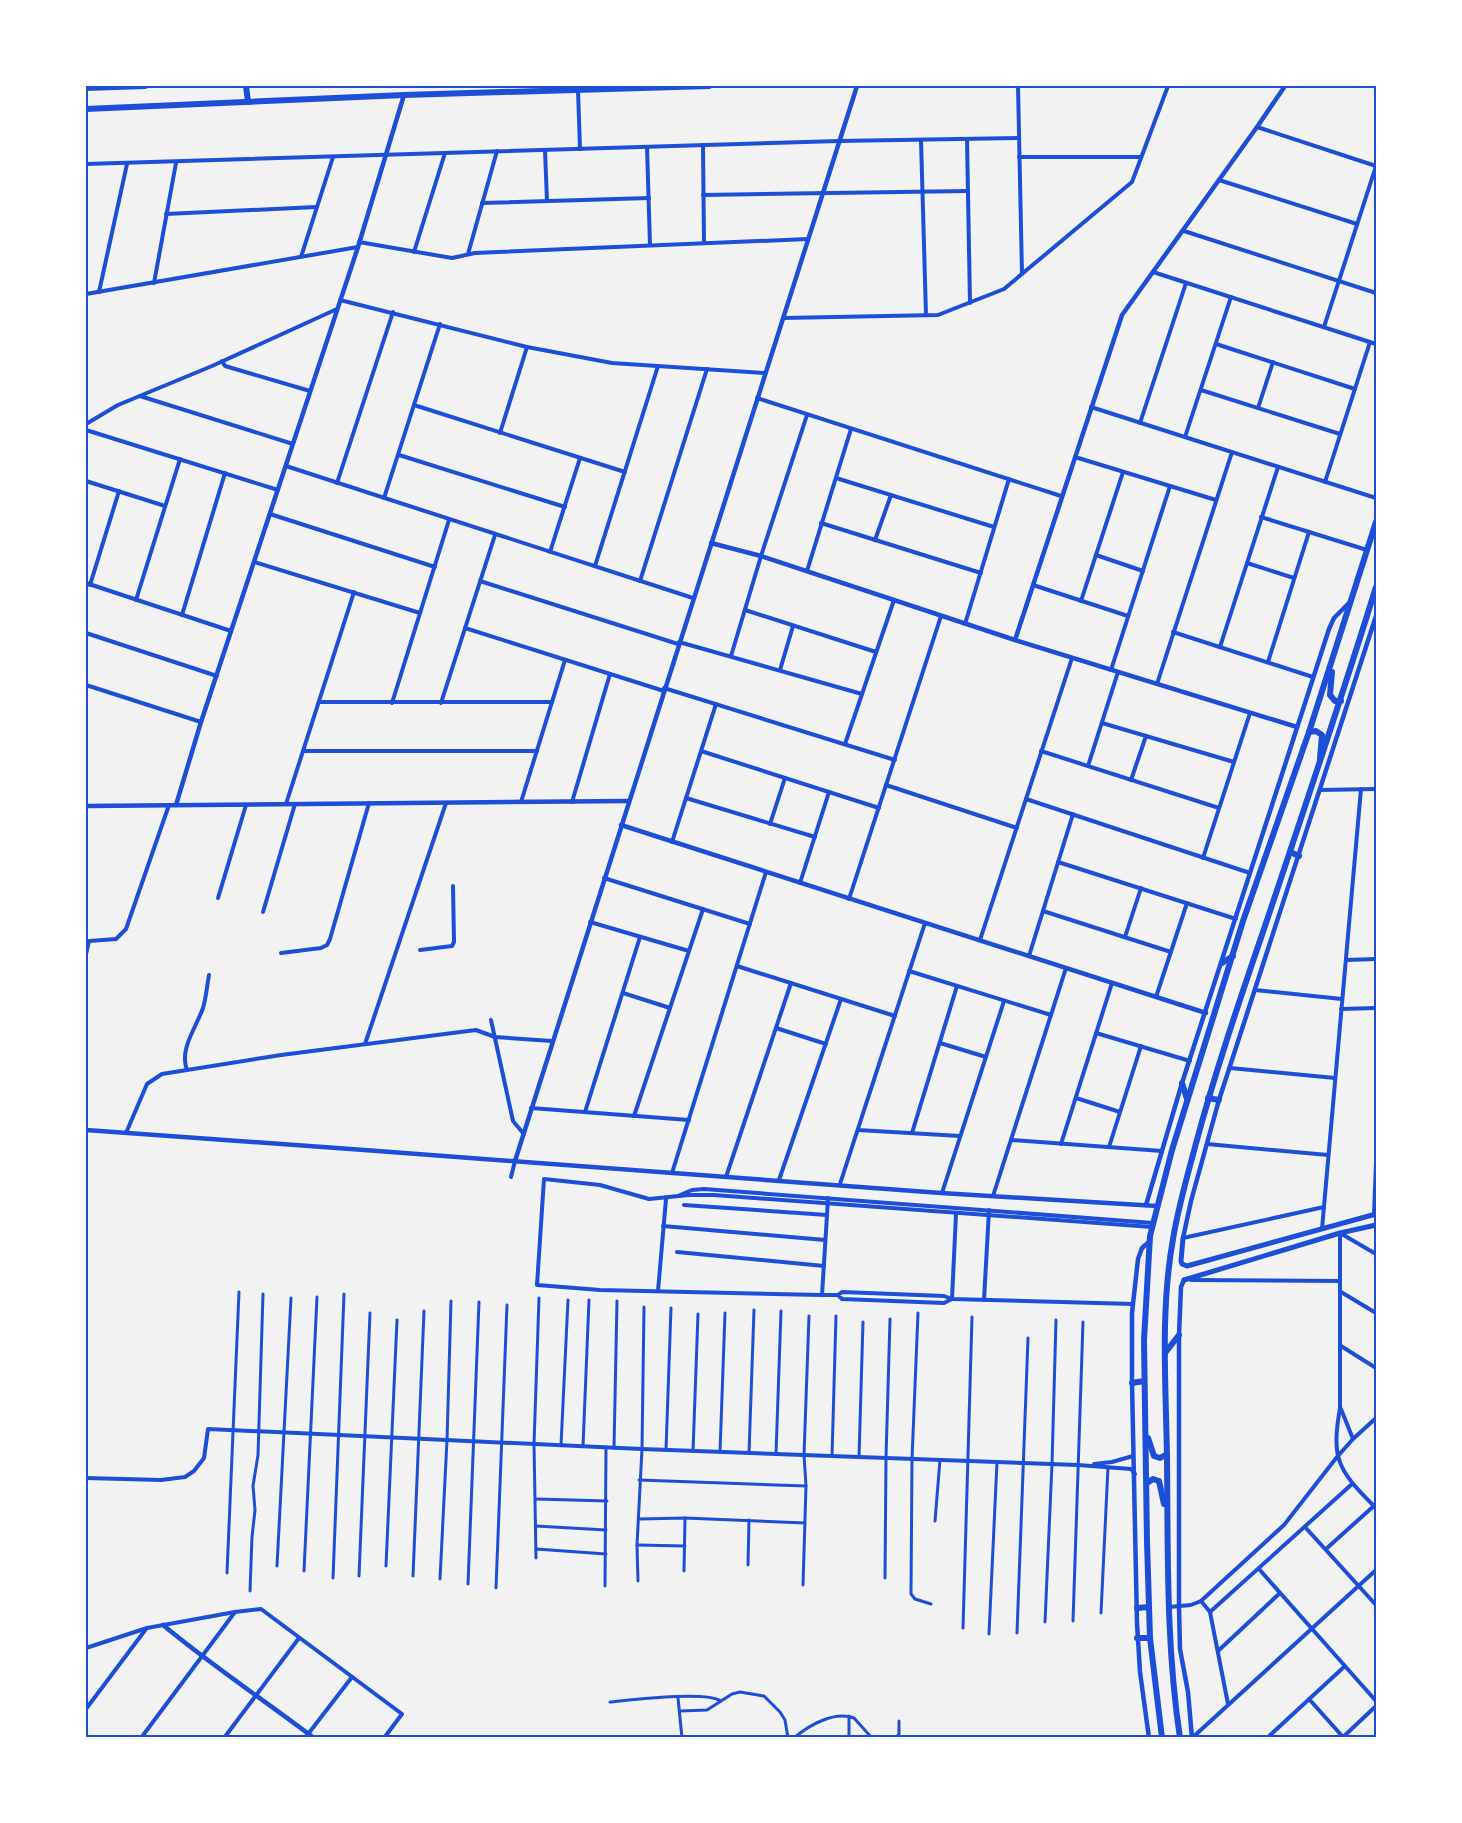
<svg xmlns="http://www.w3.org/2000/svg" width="1462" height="1823" viewBox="0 0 1462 1823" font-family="Spectral,serif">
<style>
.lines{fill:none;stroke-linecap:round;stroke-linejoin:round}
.pedestrian{stroke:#1d4ed8;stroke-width:3}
.minor{stroke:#1d4ed8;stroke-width:4}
.tertiary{stroke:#1d4ed8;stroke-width:4.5}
.secondary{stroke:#1d4ed8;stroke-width:5}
.trunk{stroke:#1d4ed8;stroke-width:6}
.neatline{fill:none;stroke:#1d4ed8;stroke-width:2}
</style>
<rect width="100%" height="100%" fill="#f2f2f2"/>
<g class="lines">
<!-- pedestrian -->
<g class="pedestrian">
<polyline points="918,1313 912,1459 911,1594 915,1599 931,1604"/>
<polyline points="561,1445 568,1300"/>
<polyline points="583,1446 589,1300"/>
<polyline points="614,1448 617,1301"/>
<polyline points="666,1450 671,1308"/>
<polyline points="693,1451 698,1314"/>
<polyline points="720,1452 725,1313"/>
<polyline points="749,1453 754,1310"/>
<polyline points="776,1454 781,1311"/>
<polyline points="832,1456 836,1316"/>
<polyline points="859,1457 863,1322"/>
<polyline points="639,1480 806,1486"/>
<polyline points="536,1499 607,1501"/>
<polyline points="639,1519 685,1518 805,1523"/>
<polyline points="935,1521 940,1460"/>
<polyline points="536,1526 606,1530"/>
<polyline points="637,1545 685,1546"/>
<polyline points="536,1549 606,1554"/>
<polyline points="536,1558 534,1444 539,1298"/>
<polyline points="748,1565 749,1520"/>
<polyline points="277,1566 291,1298"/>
<polyline points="386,1566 397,1320"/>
<polyline points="304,1571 317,1297"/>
<polyline points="684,1571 685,1518"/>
<polyline points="227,1573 239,1292"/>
<polyline points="359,1576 370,1313"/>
<polyline points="413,1576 424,1311"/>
<polyline points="333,1578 344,1294"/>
<polyline points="885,1578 886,1458 890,1319"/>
<polyline points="440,1579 447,1440 451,1301"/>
<polyline points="638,1581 637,1545 642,1449 644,1307"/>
<polyline points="468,1584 479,1302"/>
<polyline points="803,1585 806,1486 804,1455 809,1316"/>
<polyline points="605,1586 606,1447"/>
<polyline points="496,1588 507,1305"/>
<polyline points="250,1591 252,1537 255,1510 253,1486 258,1455 263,1294"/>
<polyline points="1101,1613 1108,1467"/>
<polyline points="1073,1621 1083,1322"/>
<polyline points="1045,1622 1052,1464 1056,1320"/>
<polyline points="963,1628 972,1317"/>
<polyline points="1017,1633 1028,1338"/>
<polyline points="989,1634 997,1462"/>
<polyline points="678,1698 682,1738"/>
<path d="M610 1702C632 1700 705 1691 721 1701"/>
<polyline points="680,1711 707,1710 732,1694 740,1692 764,1696 780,1712 785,1720 788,1738"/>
<polyline points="849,1716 849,1738"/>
<path d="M794 1738C809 1725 834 1711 854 1718L872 1738"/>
<polyline points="896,1738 899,1734 899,1721"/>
</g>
<!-- minor -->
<g class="minor">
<polyline points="1018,86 1022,274"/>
<polyline points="578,90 580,149"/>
<polyline points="1257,127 1376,166"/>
<polyline points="967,139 970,303"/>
<polyline points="921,140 926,315"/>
<polyline points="703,145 704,243"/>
<polyline points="647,147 650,245"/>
<polyline points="545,150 547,201"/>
<polyline points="1019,157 1141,157"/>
<polyline points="86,164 839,141 1019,138"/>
<polyline points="1219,180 1357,224"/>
<polyline points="703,195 968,191"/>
<polyline points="482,203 649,198"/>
<polyline points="166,214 316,207"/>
<polyline points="1184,231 1376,293"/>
<polyline points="359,242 452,258 475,253 808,239"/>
<polyline points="414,252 445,153"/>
<polyline points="468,254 497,151"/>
<polyline points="301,257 333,157"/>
<polyline points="1153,272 1376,344"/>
<polyline points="154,283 176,163"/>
<polyline points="99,292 127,164"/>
<polyline points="86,294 358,247"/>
<polyline points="340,300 527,347 612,363 765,373"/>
<polyline points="783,318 938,315 1004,289 1132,182 1168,86"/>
<polyline points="1324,327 1376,166"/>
<polyline points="1216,344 1355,389"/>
<polyline points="222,361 225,366 310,391"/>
<polyline points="1201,390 1340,434"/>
<polyline points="140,396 293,444"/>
<polyline points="757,398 1061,496"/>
<polyline points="414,405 625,472"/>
<polyline points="1091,407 1376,498"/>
<polyline points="1258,408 1273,362"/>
<polyline points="1140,423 1186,283"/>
<polyline points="86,424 118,405 212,366 337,309"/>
<polyline points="86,430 278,490"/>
<polyline points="500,433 527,347"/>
<polyline points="1185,437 1231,297"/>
<polyline points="399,455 565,507"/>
<polyline points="1075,457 1216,500"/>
<polyline points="286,466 693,598"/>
<polyline points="836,478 994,527"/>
<polyline points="86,481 165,506"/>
<polyline points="1325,482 1370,342"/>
<polyline points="337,483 393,312"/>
<polyline points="384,498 440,324"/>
<polyline points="270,514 435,567"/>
<polyline points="1261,517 1367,550"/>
<polyline points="821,523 981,573"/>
<polyline points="875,540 891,495"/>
<polyline points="550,552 580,458"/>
<polyline points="1096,555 1143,571"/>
<polyline points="254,562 420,613"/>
<polyline points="1247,563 1294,578"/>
<polyline points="595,566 658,366"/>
<polyline points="807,571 851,429"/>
<polyline points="480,581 678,644"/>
<polyline points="640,581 707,369"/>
<polyline points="86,583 231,631"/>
<polyline points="90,585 119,491"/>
<polyline points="1033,585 1128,616"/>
<polyline points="136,600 180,459"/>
<polyline points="1081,601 1123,472"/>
<polyline points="745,610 876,652"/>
<polyline points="182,615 225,473"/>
<polyline points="965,624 1009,479"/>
<polyline points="465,628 664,691"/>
<polyline points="1173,632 1313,677"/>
<polyline points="86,633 217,676"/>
<polyline points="679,642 862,694"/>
<polyline points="1220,647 1278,467"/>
<polyline points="731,656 761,556 807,415"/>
<polyline points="1268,662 1309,532"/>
<polyline points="780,670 793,626"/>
<polyline points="1111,670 1170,486"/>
<polyline points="1157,684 1232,452"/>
<polyline points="86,685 201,722"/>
<polyline points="664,688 895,760"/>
<polyline points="319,702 552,702"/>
<polyline points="392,703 449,520"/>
<polyline points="441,703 495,535"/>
<polyline points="1102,723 1234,762"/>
<polyline points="845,744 894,600"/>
<polyline points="303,751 537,751"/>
<polyline points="701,751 879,808"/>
<polyline points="1041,751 1219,808"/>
<polyline points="1088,766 1118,672"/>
<polyline points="1131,780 1146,736"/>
<polyline points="886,785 1017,828"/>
<polyline points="1320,790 1376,789"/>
<polyline points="686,798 815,837"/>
<polyline points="1026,799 1250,873"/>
<polyline points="521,802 565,660"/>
<polyline points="572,802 610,674"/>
<polyline points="286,804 354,592"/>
<polyline points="770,824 785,778"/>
<polyline points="672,842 716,704"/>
<polyline points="1203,858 1250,713"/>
<polyline points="1058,862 1236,919"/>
<polyline points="604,878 750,924"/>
<polyline points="800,883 829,792"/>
<polyline points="218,898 246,805"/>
<polyline points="849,899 941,616"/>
<polyline points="1043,911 1171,952"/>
<polyline points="263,912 295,804"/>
<polyline points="590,922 689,951"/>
<polyline points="1125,937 1141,888"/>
<polyline points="980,940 1072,658"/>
<polyline points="420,950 452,946 454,942 453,886"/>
<polyline points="281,953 321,948 327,945 330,939 369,803"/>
<polyline points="86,954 89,941 116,939 126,929 169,805"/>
<polyline points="1029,956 1073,814"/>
<polyline points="1346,960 1376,959"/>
<polyline points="737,966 895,1016"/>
<polyline points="909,971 1051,1015"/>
<polyline points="1255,990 1342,999"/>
<polyline points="623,993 670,1008"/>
<polyline points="1156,997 1187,903"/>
<polyline points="1341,1009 1376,1008"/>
<polyline points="491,1020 513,1121 523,1133"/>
<polyline points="776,1028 826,1044"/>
<polyline points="1096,1033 1190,1061"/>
<polyline points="940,1043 986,1057"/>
<polyline points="365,1044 446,803"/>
<polyline points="1230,1068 1335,1078"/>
<path d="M187 1070C179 1049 196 1028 203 1008 206 998 207 986 209 975"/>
<polyline points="1076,1098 1120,1112"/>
<polyline points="531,1108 689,1120"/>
<polyline points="585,1112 640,937"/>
<polyline points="634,1116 703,909"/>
<polyline points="858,1130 960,1136"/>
<polyline points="126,1133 147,1084 162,1074 281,1055 476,1030 495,1037 552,1041"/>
<polyline points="912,1133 957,986"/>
<polyline points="1011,1140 1162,1151"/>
<polyline points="1061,1144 1112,983"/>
<polyline points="1207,1144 1328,1155"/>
<polyline points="1109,1147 1141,1046"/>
<polyline points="672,1173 766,872"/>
<polyline points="511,1177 515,1161"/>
<polyline points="726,1177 791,983"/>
<polyline points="779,1180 841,999"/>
<polyline points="840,1184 925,923"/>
<polyline points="942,1193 1004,1001"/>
<polyline points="680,1195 692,1190 704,1189 1153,1223"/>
<polyline points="993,1196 1066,968"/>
<polyline points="828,1198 827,1215 822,1295 600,1290 537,1285 544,1179 600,1185 649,1199 689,1195 714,1195 1152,1227"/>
<polyline points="684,1205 827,1215"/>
<polyline points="956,1214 952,1299 1133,1304"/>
<polyline points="1374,1215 1376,1162"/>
<polyline points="663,1226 825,1240"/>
<polyline points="1322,1229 1361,789"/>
<polyline points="1183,1238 1324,1207"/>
<polyline points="677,1252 824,1266"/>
<polyline points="1191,1280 1340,1281"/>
<polyline points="658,1291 666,1199"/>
<polygon points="842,1292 944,1296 952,1299 944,1303 842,1299 838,1295"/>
<polyline points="1341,1292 1376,1313"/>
<polyline points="822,1295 838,1295"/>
<polyline points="984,1300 989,1210"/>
<polyline points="1341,1346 1376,1368"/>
<polyline points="1341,1409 1353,1439"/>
<polyline points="1094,1464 1112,1462 1133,1456"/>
<polyline points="86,1478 161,1480 185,1477 194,1471 204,1458 208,1429 642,1449 1078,1465 1131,1469 1135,1474"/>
<path d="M1374 1506C1338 1470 1331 1459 1340 1408V1233L1376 1254"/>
<polyline points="1305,1527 1376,1605"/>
<polyline points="1326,1549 1376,1504"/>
<polyline points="1259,1569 1376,1701"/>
<polyline points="1201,1601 1210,1612 1228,1704"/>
<polyline points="1169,1607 1191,1605 1201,1601 1284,1525 1337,1457 1353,1439 1376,1418"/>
<polyline points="1210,1612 1352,1484"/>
<polyline points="86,1648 147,1628 235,1612 261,1609 402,1714 384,1738"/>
<polyline points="1218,1651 1280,1593"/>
<polyline points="1309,1699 1343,1737"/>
<polyline points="86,1709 146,1629"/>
<polyline points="141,1738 235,1612"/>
<polyline points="224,1738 299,1638"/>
<polyline points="305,1738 352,1677"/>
<polyline points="1192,1738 1376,1570"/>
<polyline points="1267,1738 1345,1666"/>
<polyline points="1342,1738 1376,1706"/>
</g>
<!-- tertiary -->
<g class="tertiary">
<polyline points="711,543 761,556 1015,640 1297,727"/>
<polyline points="1015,640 1122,315 1257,127 1285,86"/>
<polyline points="176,805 201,722 358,247 404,95"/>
<polyline points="86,806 629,801"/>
<polyline points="621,825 1206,1013"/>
<path d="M86 1130C371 1151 656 1170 941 1193 1013 1198 1085 1201 1157 1206"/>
<polyline points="515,1161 857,86"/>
<polyline points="1146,1205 1182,1083 1329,629 1334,618 1350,602"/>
<polyline points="1183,1238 1191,1201 1219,1100 1376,616"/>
<polyline points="1184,1280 1181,1287 1179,1335 1179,1607 1180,1649 1188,1692 1192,1738"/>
<path d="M163 1625C211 1665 264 1700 314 1738"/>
<polyline points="1149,1738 1140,1672 1137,1623 1132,1383 1132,1313 1138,1259 1142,1248 1150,1241"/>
</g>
<!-- secondary -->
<g class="secondary">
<polyline points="1183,1238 1181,1261 1182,1264 1187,1266 1376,1214"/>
<polyline points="1184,1280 1340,1233 1376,1225"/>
</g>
<!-- trunk -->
<g class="trunk">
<polyline points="246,86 248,102"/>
<polyline points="86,88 145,86"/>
<polyline points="86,109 404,95 709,86"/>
<polyline points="1332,672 1330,695 1335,701 1341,701"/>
<polyline points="1309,732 1316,731 1322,735 1320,758"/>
<polyline points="1290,852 1299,856"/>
<polyline points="1222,963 1233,956"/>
<polyline points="1182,1083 1187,1099"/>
<polyline points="1208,1098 1219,1100"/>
<polyline points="1165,1353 1179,1335"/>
<polyline points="1132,1383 1144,1381"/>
<polyline points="1148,1438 1154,1456 1160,1458 1167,1454"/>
<polyline points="1147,1483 1153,1479 1159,1481 1164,1504"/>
<polyline points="1137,1608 1149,1607"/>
<polyline points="1137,1638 1150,1638"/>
<polyline points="1162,1738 1150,1638 1147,1542 1144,1340 1150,1236 1172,1150 1243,921 1309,732 1376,522"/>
<path d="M1180 1738C1166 1645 1168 1552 1167 1459 1166 1385 1160 1312 1173 1239 1178 1208 1187 1177 1195 1147 1215 1072 1240 999 1265 926 1303 813 1341 700 1376 587"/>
</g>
</g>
<!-- border -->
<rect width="1462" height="1823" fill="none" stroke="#ffffff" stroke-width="174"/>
<rect x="87" y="87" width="1288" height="1649" class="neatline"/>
</svg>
